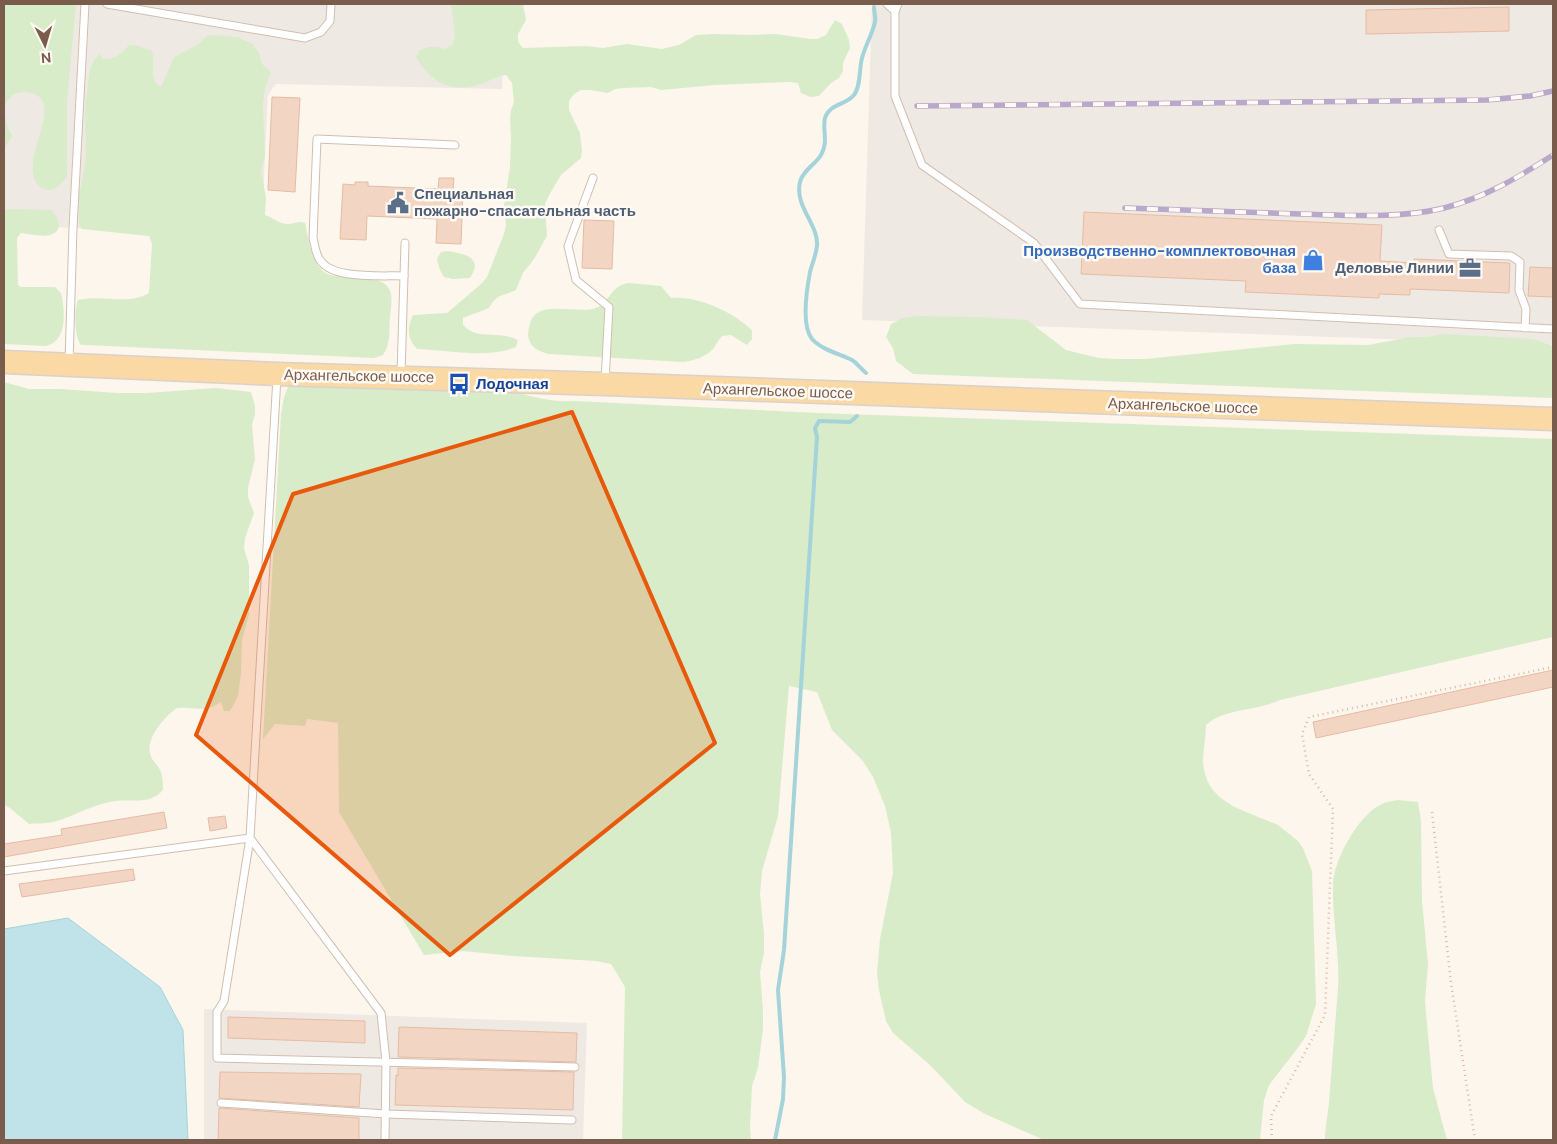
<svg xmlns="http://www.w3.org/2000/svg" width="1557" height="1144" viewBox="0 0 1557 1144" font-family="'DM Sans',sans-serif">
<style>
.industrial{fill:#efe9e4}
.green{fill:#d8ecc9}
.water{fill:#bfe3e8;stroke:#a5d3da}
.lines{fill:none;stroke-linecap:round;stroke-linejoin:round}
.stream{stroke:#a5d3da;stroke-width:4}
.building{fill:#f3d5c3;stroke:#e6bba3}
.service-casing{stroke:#d1beb0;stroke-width:9}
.primary-casing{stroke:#dad1cd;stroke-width:25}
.path{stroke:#d9b8a5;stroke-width:2.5;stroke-dasharray:1 4;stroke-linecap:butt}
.service{stroke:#fff;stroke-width:7}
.primary{stroke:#fbd9a5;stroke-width:22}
.rail-casing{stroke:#b9a8c9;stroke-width:5.5}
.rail{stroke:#fffaf3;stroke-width:4;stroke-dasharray:11;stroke-linecap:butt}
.marked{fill:#e8590c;fill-opacity:0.2;stroke:#e8590c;stroke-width:4;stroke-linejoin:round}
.labels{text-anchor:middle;stroke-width:5;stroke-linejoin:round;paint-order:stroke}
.service-label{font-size:15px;font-weight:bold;fill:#4e5e75;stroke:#fffaf3;text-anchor:start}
.shop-label{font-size:15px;font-weight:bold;fill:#366cbe;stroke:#fffaf3;text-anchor:end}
.street-label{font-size:15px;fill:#7a5c4d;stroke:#fffaf3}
.transit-label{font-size:15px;font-weight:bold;fill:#164399;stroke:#fffaf3;text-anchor:start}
</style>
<rect width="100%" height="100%" fill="#fdf6ec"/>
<!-- industrial -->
<g class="industrial">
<polygon points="4,4 506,4 502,89 276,84 268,95 261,239 4,224"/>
<polygon points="872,4 1553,4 1553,345 862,320"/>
<polygon points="204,1009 587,1023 583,1140 204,1140"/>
</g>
<!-- green -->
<g class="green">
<path d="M4 4H76L67 101V176C63 182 59 187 53 189 48 191 42 189 39 186 21 166 48 127 44 106 43 96 33 92 24 92 12 93 9 97 4 107Z"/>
<path d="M451 4H523L526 20 518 34V42L523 48 586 46 603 48 627 44 662 49 679 45 696 35 713 34 750 35 776 34 810 39H817L826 35 835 20 842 24 849 40 850 48 843 63V71L839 78 831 83 819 96 810 97 801 93 798 83 789 82 715 85 661 90 651 87 624 88 615 89 608 93 590 90H581L574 94 569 101V110L580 133 582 150 581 158 561 175 548 197 545 204 547 236 534 259 523 273 516 290C503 296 496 294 489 308L463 318V325C477 341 500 330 518 340L516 347C488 359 446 350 417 349 407 339 407 327 413 315L447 313 481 284 487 277 504 234 506 225 504 206 510 167 511 138 510 119 511 110 514 102 512 83 506 75C496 76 490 81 481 84 452 94 430 82 416 57L420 50C430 46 435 46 445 49L452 45 455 36Z"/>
<path d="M213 35 238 37 253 44 259 53 262 64 271 72 265 88 263 105 265 156 261 170 266 198 265 215C273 217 279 224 288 224 295 224 298 220 305 223 308 236 311 261 322 270 325 274 331 275 336 276 352 279 387 273 391 294 392 301 391 310 390 317 389 330 391 344 383 355L374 358 85 345H81C74 337 74 310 78 300 103 294 127 306 149 293L152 244 149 236 82 229 79 223V197L86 158 85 112 89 73 94 60 99 54 103 59C117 59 120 54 129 45H135L152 51C156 63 147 80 161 87L174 57 197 45 207 36Z"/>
<polygon points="4,110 7,125 12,136 4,149"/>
<path d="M13 209 51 210C59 217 64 231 50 235 42 237 29 234 21 233L17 238 18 285 21 287H55L61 293C65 310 68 341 46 346L4 344V210Z"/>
<path d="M448 251C464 254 484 257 470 278L453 279 444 277 440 270 437 259 441 252Z"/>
<path d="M629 283 661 286 671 298C697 295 733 312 752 330V339L747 345 731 335 722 336C718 340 716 345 713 349 706 357 692 361 683 362L549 354C542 352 534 350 530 342 527 336 528 331 530 324 536 298 577 315 596 308 611 302 610 285 629 283Z"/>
<polygon points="917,316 980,317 1027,320 1066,350 1099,358 1115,359 1145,359 1294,344 1368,345 1411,337 1427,337 1443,334 1533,339 1553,346 1553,398 913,374 896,361 893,348 886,337 891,324 903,318"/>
<path d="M4 382 29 389H61L117 393H147L216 388 251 392 255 406V414L252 425 255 459 248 488V497L254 513 245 538 244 548 249 565V615L242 640 241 674 238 696 230 711H224L221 702C205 714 195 706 177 708 165 716 146 738 150 753 151 760 157 764 160 770 163 776 163 784 163 790 150 805 133 799 116 801 95 803 77 815 57 821 48 824 38 823 29 824L10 808 4 805Z"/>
<path d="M289 384 506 390C529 395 550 403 574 401L818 413 1553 439V637L1280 700C1257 711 1225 708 1206 725 1206 737 1203 749 1203 761 1205 804 1245 810 1278 825L1298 841 1303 848 1312 871 1316 1004 1306 1036 1297 1049 1269 1085 1264 1100 1260 1140H1044L985 1114 965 1102 930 1065 893 1033 886 1021 879 990 877 973 880 939 893 873 891 833 885 806 873 777 863 761 832 730 817 692 789 686 778 816 762 871 760 894 764 934V953L760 972 763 1010V1029L758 1068 752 1086 750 1126 751 1140H622L625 987 611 964 596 961 513 956 463 951 424 955 339 812 338 723 307 719 305 726 275 724 263 739 281 414 284 397Z"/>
<path d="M1398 800 1418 802 1421 821 1422 901 1428 964 1425 1002 1433 1088 1447 1140H1325C1325 1127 1328 1115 1329 1102 1332 1064 1335 1026 1338 988 1340 954 1332 919 1333 885 1333 861 1358 816 1380 805 1385 802 1392 801 1398 800Z"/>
</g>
<!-- water -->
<polygon class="water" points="68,918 160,987 183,1030 188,1140 4,1140 4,929"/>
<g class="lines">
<!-- stream -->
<g class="stream">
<path d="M866 373C861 369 857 363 852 360 840 354 822 350 812 339 801 325 807 288 810 272 812 264 816 255 817 246 819 225 794 206 800 182 803 170 815 165 821 155 829 141 822 130 825 118 829 104 846 105 854 95 861 86 859 69 862 58 865 46 872 35 875 22 876 18 874 12 874 7"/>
<polyline points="775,1140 783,1099 784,1077 778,990 784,950 817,437 815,428 819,421 850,422 857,416"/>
</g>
</g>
<!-- building -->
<g class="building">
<polygon points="1509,7 1509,31 1366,34 1366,10"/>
<polygon points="272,97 300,98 295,192 268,190"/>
<polygon points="439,178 454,178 453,191 463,191 461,244 436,243 437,219 367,216 366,240 340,239 343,184 355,185 355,182 368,182 368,186 438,189"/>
<polygon points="1084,212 1382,225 1380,261 1414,263 1414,259 1510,263 1509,293 1410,289 1410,295 1379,294 1379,298 1245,292 1246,281 1081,274"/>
<polygon points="584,220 614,221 612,269 582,268"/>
<polygon points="1530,267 1553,268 1553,297 1528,296"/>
<polygon points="1553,670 1553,687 1316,738 1313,722"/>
<polygon points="164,812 167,828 4,857 4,844 62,835 61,829"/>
<polygon points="225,816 227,828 210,831 208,818"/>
<polygon points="133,869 135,880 22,897 19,884"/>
<polygon points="228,1017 365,1021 365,1043 228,1038"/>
<polygon points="399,1027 577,1033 576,1062 398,1057"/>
<polygon points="398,1068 574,1072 573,1110 395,1105 396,1075 398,1076"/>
<polygon points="220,1072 361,1074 359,1107 219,1098"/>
<polygon points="219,1108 359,1118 359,1140 218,1140"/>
</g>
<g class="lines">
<!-- service casing -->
<g class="service-casing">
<g id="service">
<polyline points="107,4 305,38 321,32 330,21 331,4"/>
<polyline points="887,4 895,11"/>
<polyline points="898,4 895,11 895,96 922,165 1034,243 1080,304 1553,329"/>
<polyline points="593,178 568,246 576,280 609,307 605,381"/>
<polyline points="1439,230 1449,254 1511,256 1520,262 1519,290 1526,309 1525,328"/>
<path d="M404 276C382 275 333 280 320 260 315 253 315 245 313 238L317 139 455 145"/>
<polyline points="69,363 73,228 85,4"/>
<polyline points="401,374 405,243"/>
<polyline points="277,377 250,838 381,1013 386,1062 385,1140"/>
<polyline points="4,871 250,838 224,1001 217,1012 217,1058 575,1067"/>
<polyline points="221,1103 386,1114 572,1120"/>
</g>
</g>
<!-- primary casing -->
<g class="primary-casing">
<polyline id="primary" points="4,362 277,374 605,384 1553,419"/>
</g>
<!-- path -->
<g class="path">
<polyline points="1432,812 1451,983 1475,1140"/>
<polyline points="1272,1140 1271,1116 1325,1015 1333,809 1309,774 1302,734 1309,717 1553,667"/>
</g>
<!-- service -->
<use href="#service" class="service"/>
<!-- primary -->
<use href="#primary" class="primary"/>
<!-- rail casing -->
<g class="rail-casing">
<g id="rail">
<polyline points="917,106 1487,100 1530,96 1553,91"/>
<path d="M1125 208C1183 210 1242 212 1300 214 1346 215 1399 219 1444 208 1484 198 1519 177 1553 155"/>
</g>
</g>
<!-- rail -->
<use href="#rail" class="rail"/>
</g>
<!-- marked area -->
<path class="marked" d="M572 412 715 743 450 955 196 735 293 494Z"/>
<!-- icons -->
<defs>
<g id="civic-bare" transform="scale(1.725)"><path d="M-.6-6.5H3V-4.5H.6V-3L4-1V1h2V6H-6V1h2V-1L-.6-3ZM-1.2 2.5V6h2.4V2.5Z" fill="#5c6f8a" stroke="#fffaf3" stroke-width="2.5" paint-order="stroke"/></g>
<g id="shop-bare" transform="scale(1.725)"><path d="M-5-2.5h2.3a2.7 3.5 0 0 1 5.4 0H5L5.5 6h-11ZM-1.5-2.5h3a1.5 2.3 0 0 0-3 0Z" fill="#3f7fe0" stroke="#fffaf3" stroke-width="2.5" paint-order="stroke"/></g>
<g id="office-bare" transform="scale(1.725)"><path d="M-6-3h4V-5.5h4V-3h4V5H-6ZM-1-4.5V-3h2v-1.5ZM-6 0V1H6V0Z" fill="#5c6f8a" stroke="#fffaf3" stroke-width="2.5" paint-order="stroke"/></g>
<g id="bus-bare" transform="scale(1.725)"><path d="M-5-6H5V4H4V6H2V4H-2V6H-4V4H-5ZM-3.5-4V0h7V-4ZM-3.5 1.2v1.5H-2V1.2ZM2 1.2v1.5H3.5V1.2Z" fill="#1a4fb4" stroke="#fffaf3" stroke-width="2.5" paint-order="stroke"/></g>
</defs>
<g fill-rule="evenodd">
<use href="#civic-bare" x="398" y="203"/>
<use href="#shop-bare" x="1313" y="260"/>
<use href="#office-bare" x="1470" y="268"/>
<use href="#bus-bare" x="459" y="384"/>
</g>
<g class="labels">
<!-- service labels -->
<g class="service-label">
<text x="414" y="199">Специальная<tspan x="414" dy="17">пожарно-спасательная часть</tspan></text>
<text x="1454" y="273" text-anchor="end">Деловые Линии</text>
</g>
<!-- shop labels -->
<g class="shop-label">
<text x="1296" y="256">Производственно-комплектовочная<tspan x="1296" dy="17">база</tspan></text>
</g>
<!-- street labels -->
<g class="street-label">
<text transform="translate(359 376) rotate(1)" y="5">Архангельское шоссе</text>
<text transform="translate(778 391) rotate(2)" y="5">Архангельское шоссе</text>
<text transform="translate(1183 406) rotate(2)" y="5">Архангельское шоссе</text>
</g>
<!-- transit labels -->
<g class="transit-label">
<text x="476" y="389">Лодочная</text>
</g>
</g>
<!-- border -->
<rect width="1557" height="1144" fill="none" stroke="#7a5c4d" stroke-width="10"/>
<!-- north arrow -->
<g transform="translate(45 45) rotate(175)" stroke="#fffaf3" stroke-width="4" paint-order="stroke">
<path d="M0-4L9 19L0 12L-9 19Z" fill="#7a5c4d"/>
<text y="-8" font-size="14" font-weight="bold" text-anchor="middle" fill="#7a5c4d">N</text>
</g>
</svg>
